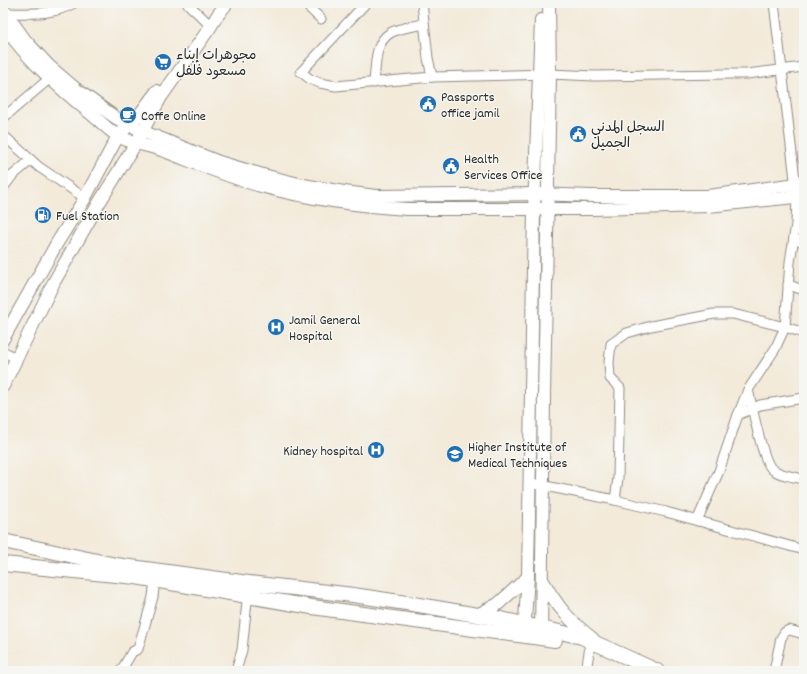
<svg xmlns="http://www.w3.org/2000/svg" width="807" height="674" viewBox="0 0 807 674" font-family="Dekko,'Playpen Sans Arabic',sans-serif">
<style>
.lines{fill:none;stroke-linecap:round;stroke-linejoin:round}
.street-casing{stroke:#8f8a82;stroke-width:11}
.secondary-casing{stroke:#8f8a82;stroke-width:14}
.primary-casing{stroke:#8f8a82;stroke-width:16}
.street{stroke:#fff;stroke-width:9}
.secondary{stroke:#fff;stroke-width:12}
.primary{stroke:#fff;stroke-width:14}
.labels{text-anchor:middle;stroke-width:3;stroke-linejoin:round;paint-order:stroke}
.poi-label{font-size:14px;fill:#2b2b2b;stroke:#f6f6f2;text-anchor:start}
</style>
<rect width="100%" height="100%" fill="#f6f6f2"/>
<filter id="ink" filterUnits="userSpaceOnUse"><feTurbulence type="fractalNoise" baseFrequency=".025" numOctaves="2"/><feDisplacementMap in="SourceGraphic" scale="8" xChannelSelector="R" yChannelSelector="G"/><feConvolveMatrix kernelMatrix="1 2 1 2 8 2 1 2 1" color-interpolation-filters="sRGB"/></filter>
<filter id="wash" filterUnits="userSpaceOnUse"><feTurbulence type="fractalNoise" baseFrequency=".012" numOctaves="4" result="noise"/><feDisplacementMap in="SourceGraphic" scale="16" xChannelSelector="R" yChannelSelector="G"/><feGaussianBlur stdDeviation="0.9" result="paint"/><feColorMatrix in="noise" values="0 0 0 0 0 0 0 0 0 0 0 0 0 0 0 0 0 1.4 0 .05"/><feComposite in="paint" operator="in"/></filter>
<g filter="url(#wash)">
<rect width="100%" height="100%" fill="#f3ead9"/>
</g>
<g filter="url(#ink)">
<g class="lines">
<!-- street casing -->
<g class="street-casing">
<g id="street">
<polyline points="187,3 211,26"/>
<polyline points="304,3 321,19"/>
<polyline points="366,3 301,72 310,79 320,83 336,86 432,77"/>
<polyline points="422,3 428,58 432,77 550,74 594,76 727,74 747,74 804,67"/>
<polyline points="774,3 797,196 796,224 790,262 785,327 804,333"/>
<path d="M6 13C31 13 51 16 74 3"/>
<path d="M374 83C376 66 374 43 390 33 398 28 415 26 424 24"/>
<polyline points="3,118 49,79"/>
<polyline points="3,135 39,167 85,198"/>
<polyline points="3,188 12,176 31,160"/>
<polyline points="794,241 804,240"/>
<polyline points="788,285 804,290"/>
<polyline points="3,351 17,359"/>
<path d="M748 390C752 404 762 461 772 469 779 475 794 477 804 479"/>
<polyline points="738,415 760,405 804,398"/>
<polyline points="530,483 615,500 666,512 804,550"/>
<polyline points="615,500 618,478 620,388 610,378 609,362 611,344 627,333 651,326 714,314 733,314 785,327 775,349 748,390 738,415 719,471 697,521"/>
<polyline points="584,639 590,646 586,671"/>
<polyline points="121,671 132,652 138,649 153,597 155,580"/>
<polyline points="236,671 242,650 248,592"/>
<polyline points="774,671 781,638 785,632 789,630 804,634"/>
</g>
</g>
<!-- secondary casing -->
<g class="secondary-casing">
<g id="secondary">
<polyline points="3,9 25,40 49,66 76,89 116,118 142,131 219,162 263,175 303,185 344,192 376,196 535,194 592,196 708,196 804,183"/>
<path d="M3 25C28 60 57 86 90 113 99 120 108 130 118 136 132 144 149 145 164 151 196 163 228 177 261 186 309 199 358 206 407 209H592L708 206 804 196"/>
<polyline points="3,339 57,243 85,198 118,136 140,114 157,91"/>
<polyline points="3,386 54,282 99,203 136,143 161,97 211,26 217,16 227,3"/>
<path d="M543 581C558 608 569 620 593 639"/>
<polyline points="477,615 498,604 528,577"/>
<polyline points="524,633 528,577 534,209 541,20"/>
<polyline points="541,636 544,397 550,74 549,3"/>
</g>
</g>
<!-- primary casing -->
<g class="primary-casing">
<g id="primary">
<polyline points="3,541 116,565 249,583 353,595 413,604 501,619 582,637 657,671"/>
<polyline points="3,564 136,577 312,607 555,640"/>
</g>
</g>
<!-- street -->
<use href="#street" class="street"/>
<!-- secondary -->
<use href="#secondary" class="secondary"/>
<!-- primary -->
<use href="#primary" class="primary"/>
</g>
</g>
<!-- icons -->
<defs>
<g id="supermarket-disc" transform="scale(0.9)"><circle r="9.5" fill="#1f6fb2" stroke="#f6f6f2"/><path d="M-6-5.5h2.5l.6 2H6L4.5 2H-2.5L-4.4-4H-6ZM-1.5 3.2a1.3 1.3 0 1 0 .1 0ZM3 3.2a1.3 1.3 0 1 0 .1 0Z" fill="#fff"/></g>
<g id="civic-disc" transform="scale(0.9)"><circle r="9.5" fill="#1f6fb2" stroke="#f6f6f2"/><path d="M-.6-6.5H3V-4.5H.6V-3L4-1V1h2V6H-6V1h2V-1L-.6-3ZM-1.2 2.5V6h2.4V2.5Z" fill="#fff"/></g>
<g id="cafe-disc" transform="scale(0.9)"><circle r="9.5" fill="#1f6fb2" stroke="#f6f6f2"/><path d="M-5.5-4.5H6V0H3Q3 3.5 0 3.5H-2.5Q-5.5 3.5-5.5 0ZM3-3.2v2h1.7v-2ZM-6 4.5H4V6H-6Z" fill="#fff"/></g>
<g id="fuel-disc" transform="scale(0.9)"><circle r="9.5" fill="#1f6fb2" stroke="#f6f6f2"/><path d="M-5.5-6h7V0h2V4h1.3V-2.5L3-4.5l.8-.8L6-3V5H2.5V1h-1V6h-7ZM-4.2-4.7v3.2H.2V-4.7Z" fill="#fff"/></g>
<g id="hospital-disc" transform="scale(0.9)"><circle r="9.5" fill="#1f6fb2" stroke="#f6f6f2"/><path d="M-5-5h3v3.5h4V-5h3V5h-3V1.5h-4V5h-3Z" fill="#fff"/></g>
<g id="university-disc" transform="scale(0.9)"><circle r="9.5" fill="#1f6fb2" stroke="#f6f6f2"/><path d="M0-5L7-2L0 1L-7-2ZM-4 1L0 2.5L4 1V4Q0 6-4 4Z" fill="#fff"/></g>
</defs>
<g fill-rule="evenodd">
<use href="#supermarket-disc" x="163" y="62"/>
<use href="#civic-disc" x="428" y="104"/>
<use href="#cafe-disc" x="128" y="115"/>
<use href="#civic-disc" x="578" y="134"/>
<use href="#civic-disc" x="451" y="166"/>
<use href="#fuel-disc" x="43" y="215"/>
<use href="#hospital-disc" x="276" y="327"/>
<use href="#hospital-disc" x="376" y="450"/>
<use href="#university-disc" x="455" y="454"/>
</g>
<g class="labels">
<!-- poi labels -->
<g class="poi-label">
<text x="176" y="59">مجوهرات إبناء<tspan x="176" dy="16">مسعود فلفل</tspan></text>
<text x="441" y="101">Passports<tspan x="441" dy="16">office jamil</tspan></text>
<text x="141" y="120">Coffe Online</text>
<text x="591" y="131">السجل المدني<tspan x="591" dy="16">الجميل</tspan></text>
<text x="464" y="163">Health<tspan x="464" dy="16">Services Office</tspan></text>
<text x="56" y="220">Fuel Station</text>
<text x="289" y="324">Jamil General<tspan x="289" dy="16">Hospital</tspan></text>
<text x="468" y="451">Higher Institute of<tspan x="468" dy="16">Medical Techniques</tspan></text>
<text x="363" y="455" text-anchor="end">Kidney hospital</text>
</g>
</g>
<!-- margin -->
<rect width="807" height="674" fill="none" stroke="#f6f6f2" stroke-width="16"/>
</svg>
